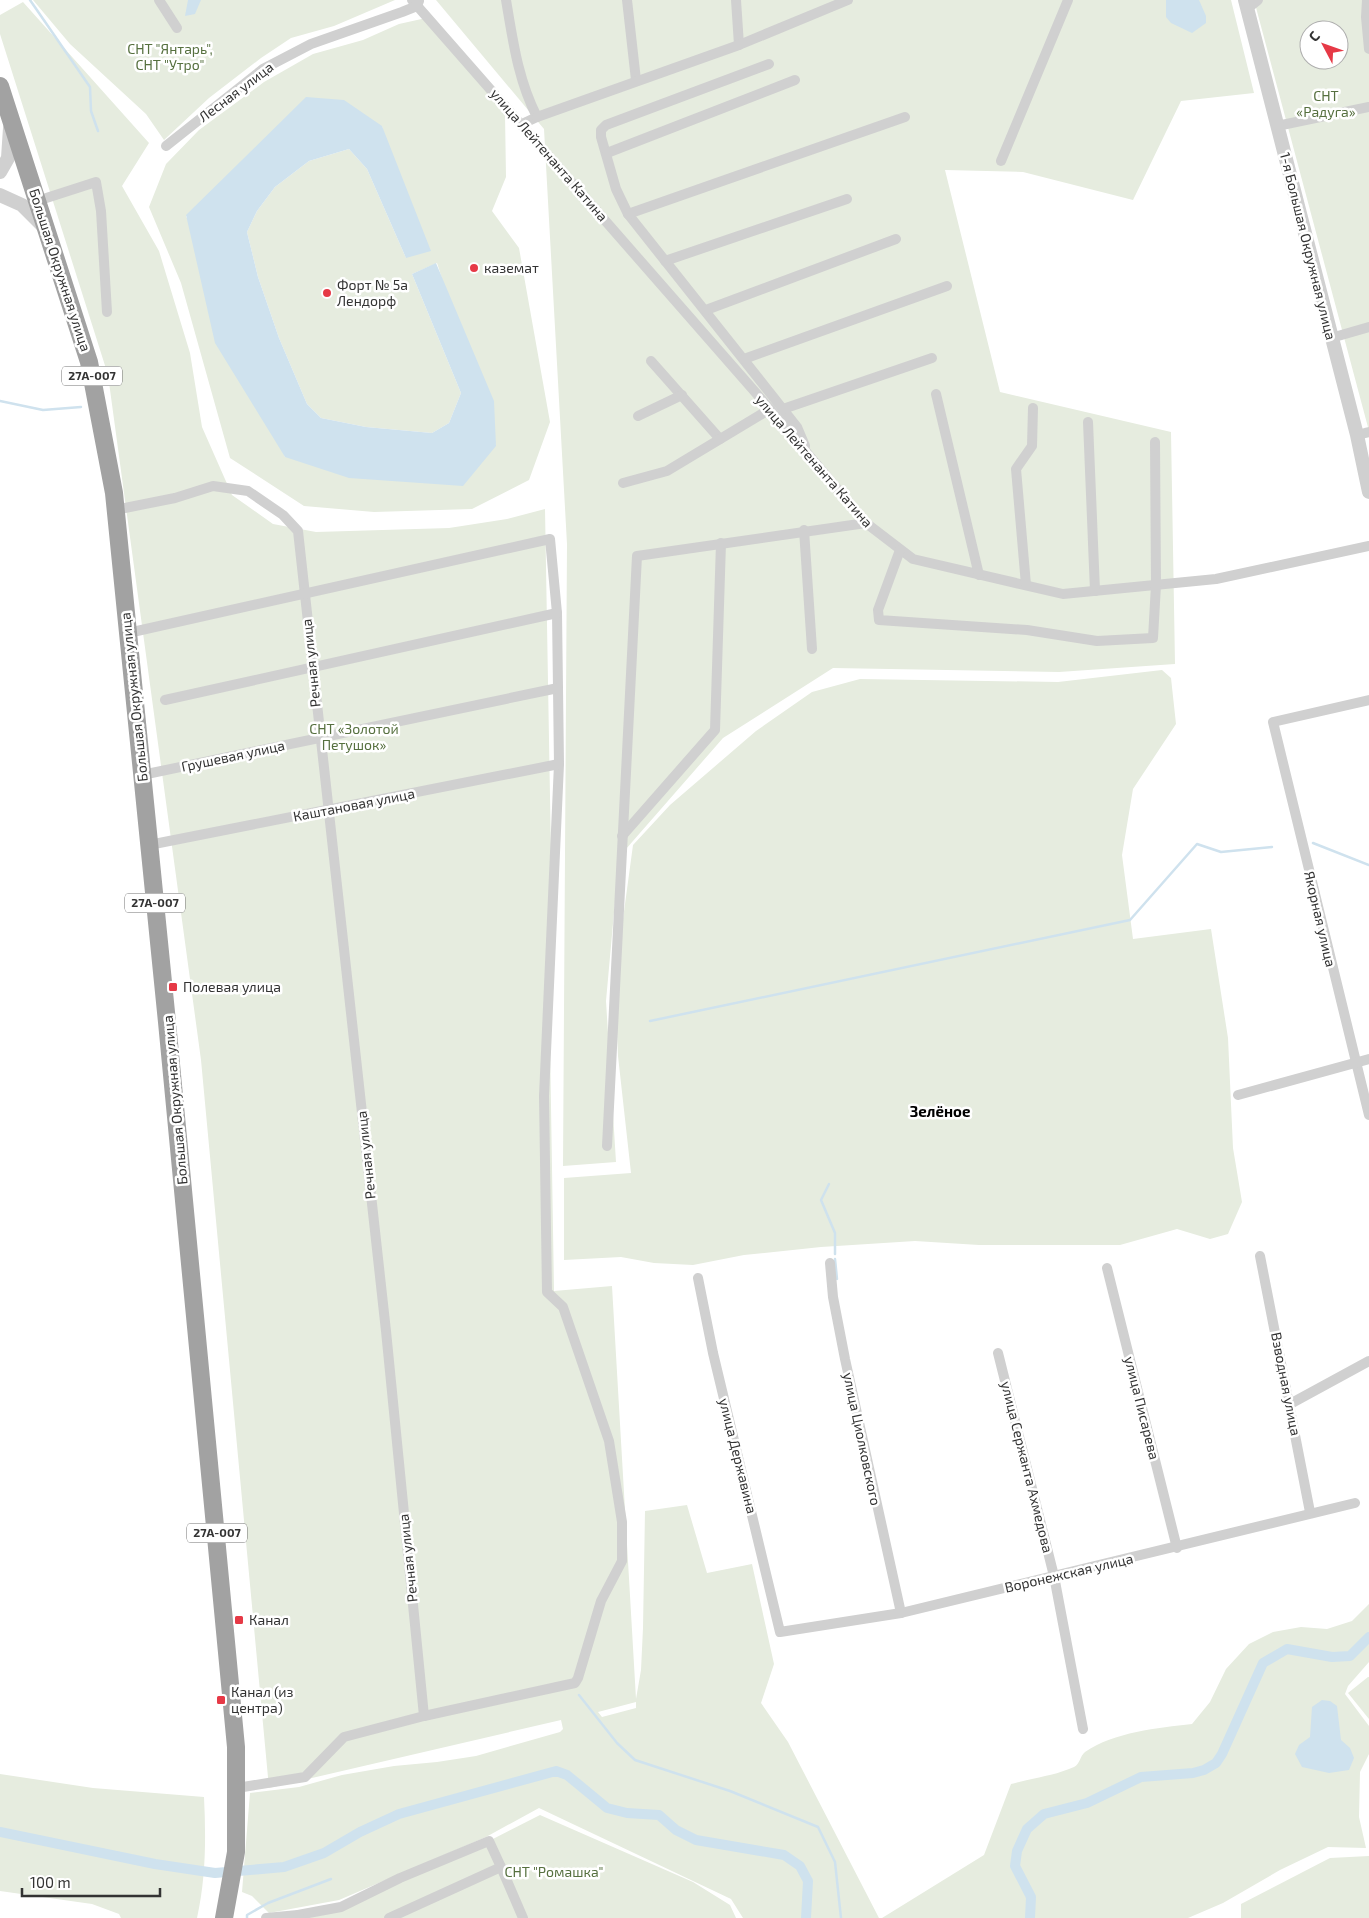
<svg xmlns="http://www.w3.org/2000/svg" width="1369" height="1918" viewBox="0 0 1369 1918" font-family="'Exo 2',sans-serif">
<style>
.green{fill:#e6ecdf;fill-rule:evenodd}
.water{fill:#cfe2ee}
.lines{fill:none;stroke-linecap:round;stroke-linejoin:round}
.stream{stroke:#cfe2ee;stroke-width:2.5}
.canal{stroke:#cfe2ee;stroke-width:10}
.minor{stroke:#d0d0d0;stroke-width:10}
.tertiary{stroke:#d0d0d0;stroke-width:14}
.trunk{stroke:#a2a2a2;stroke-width:18}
.poi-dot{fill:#e63946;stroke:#fff;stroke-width:2}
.labels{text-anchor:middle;stroke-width:5;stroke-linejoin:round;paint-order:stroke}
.shield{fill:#fff;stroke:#707070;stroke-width:1}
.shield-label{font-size:12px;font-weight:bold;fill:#333}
.park-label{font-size:14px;fill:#56703f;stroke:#fff}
.street-label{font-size:14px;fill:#333;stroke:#fff}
.poi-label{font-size:14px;fill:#333;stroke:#fff;text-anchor:start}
.neighbourhood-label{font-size:15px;font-weight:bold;fill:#000;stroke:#fff}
</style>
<rect width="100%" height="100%" fill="#fff"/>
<!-- green -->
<g class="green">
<polygon points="33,0 395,0 334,26 291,38 261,58 209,98 164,140 146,114 70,44"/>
<polygon points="436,0 1231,0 1254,93 1181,101 1133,200 1023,172 945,170 1000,392 1171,432 1175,664 1059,672 833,668 723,738 619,857 606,1001 616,1162 563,1166 567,544 544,129"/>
<path d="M1254 0H1369V431ZM1309 30H1339V60H1309Z"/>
<path d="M23 2 149 143 122 186 159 251 190 353 202 427 232 495 273 524 316 532 449 528 507 519 545 509 552 912 549 983 554 1291 612 1286 636 1699 641 1670 643 1628 645 1511 687 1505 707 1573 752 1564 774 1664 761 1703 788 1742 879 1918H743L731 1899 539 1808 486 1837 339 1900 269 1913 252 1896 242 1892 250 1793 299 1787 342 1775 394 1766 437 1762 476 1756 560 1732 563 1729 561 1720 269 1788 201 1060 108 375 0 34V15ZM636 1702V1708L602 1717 598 1712Z"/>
<path d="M426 18 505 114 506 177 492 211 519 248 550 422 529 480 472 509 374 512 304 506 230 458 181 283 149 207 166 164 199 130 264 82 313 54 363 40 399 24ZM382 126 406 258 367 169 349 149 309 161 275 187 257 211 247 232 258 277 279 338 307 404 321 418 366 427 432 433 449 423 461 393 412 274 437 263 496 446 285 457 186 216Z"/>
<polygon points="1162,670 1171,678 1176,724 1133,789 1122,855 1133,939 1211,929 1228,1038 1233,1148 1242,1202 1228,1234 1210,1239 1177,1229 1120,1245 979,1245 915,1241 821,1247 744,1255 693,1265 654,1263 621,1257 564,1260 564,1178 631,1173 618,1056 616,1008 620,941 633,845 670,805 756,731 812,692 860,679 1058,682"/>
<path d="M1369 1604V1662L1348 1686 1345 1694 1369 1726V1754L1360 1772 1359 1817 1366 1848 1328 1847 1280 1870 1223 1903 1188 1918H882L984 1855 1011 1784C1032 1778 1054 1776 1074 1767 1080 1764 1080 1756 1085 1752 1114 1732 1158 1728 1192 1724L1210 1702 1226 1669 1249 1644 1273 1632 1301 1627 1327 1629 1352 1621Z"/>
<polygon points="1368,1677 1369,1677 1369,1719 1348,1693"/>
<path d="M0 1774 93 1788 204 1797C206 1837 206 1878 197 1918H121L119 1914 92 1904 0 1891Z"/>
<polygon points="540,1815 693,1882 730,1905 736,1918 278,1918 340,1904 489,1841"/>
<polygon points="1369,1856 1369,1918 1241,1918 1241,1904 1330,1858"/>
</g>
<!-- water -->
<g class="water">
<polygon points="188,0 201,0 195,14 185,16"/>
<polygon points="1166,0 1199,0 1206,16 1206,23 1192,33 1171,23 1166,17"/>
<polygon points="306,97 344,100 382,126 431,251 406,258 367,169 349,149 309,161 275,187 257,211 247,232 258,277 279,338 307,404 321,418 366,427 432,433 449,423 461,393 412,274 436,263 494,401 496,446 463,486 349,478 285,457 215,343 186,215"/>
<polygon points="1322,1700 1330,1701 1337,1706 1341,1740 1350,1748 1354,1758 1349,1770 1329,1773 1302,1767 1295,1754 1299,1745 1310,1737 1312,1707"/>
</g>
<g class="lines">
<!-- stream -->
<g class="stream">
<polyline points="30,0 90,87 91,111 98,131"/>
<polyline points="0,401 43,410 81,407"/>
<polyline points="1313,843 1369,865"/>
<polyline points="650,1021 1130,920 1197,844 1221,852 1272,847"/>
<polyline points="829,1184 821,1200 835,1233 835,1254"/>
<polyline points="835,1259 837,1279"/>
<polyline points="579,1695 617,1743 635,1760 730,1791 818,1827 835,1862 841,1918"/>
<polyline points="247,1918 247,1915 268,1903 331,1879"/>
</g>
<!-- canal -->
<g class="canal">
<polyline points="0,1832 155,1864 215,1873 284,1867 324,1853 360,1832 399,1814 556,1771 567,1775 607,1808 627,1813 659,1815 676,1830 696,1840 784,1855 800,1866 808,1881 806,1918"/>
<polyline points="1030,1918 1031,1897 1015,1866 1017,1851 1027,1829 1044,1814 1087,1803 1141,1777 1193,1773 1204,1770 1216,1763 1222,1754 1263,1663 1287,1649 1332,1657 1350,1656 1369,1637"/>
</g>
<!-- minor -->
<g class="minor">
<polyline points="159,0 177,28"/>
<polyline points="412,0 770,409 866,523 913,559 1063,594 1216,579 1369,546"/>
<path d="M506 0C513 41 518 80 537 117L522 124"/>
<polyline points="627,0 636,80"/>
<polyline points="736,0 739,45"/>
<polyline points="1367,0 1366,17 1369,49"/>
<polyline points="1248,8 1258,0"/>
<polyline points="769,64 606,125 601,130 601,137 616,189 628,214 797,427 805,446"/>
<polyline points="537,117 739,45 848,0"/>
<polyline points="1277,126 1369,107"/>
<polyline points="166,146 263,69 311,44 402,12 417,6 419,1"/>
<polyline points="607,153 795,80"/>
<polyline points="1001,161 1068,0"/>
<polyline points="37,201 96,182 101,211 107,312"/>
<polyline points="628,214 905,117"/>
<polyline points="665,261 847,199"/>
<polyline points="706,310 896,239"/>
<polyline points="1331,338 1369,327"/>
<polyline points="744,359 947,286"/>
<polyline points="651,361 720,439"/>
<polyline points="936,394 979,575"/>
<polyline points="783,409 932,358"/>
<polyline points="638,416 682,395"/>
<polyline points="1088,422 1095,591"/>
<polyline points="1357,435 1369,432"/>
<polyline points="623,483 667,471 770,409"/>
<polyline points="115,510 175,498 213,486 248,491 283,515 298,531 386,1331 424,1716"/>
<polyline points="804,530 812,649"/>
<polyline points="900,550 878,610 879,620 1027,630 1097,641 1153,638 1156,585 1155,442"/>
<polyline points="1026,585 1016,469 1032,446 1033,408"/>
<polyline points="137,631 550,539 557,613 559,764 544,1096 547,1292 563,1307 609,1441 622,1522 622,1561 601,1601 578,1678 575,1683 424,1716 344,1737 305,1777 237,1788"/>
<polyline points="165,700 557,613"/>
<polyline points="1369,700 1273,722 1369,1115"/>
<polyline points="142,775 558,688"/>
<polyline points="622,836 715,730 721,543"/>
<polyline points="149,845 559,764"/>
<polyline points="1238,1095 1369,1059"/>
<polyline points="607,1146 637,556 866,523"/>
<polyline points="1260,1256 1310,1512"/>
<polyline points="830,1263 833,1297 845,1359 901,1613"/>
<polyline points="1107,1268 1177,1548"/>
<polyline points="698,1278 713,1353 780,1632 901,1613 1355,1503"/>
<polyline points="998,1353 1054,1576 1083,1729"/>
<polyline points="1290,1404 1369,1361"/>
<polyline points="298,1915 341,1907 400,1878 489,1841 501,1867"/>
<polyline points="266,1918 298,1915 299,1918"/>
<polyline points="389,1918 501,1867 523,1918"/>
</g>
<!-- tertiary -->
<g class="tertiary">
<polyline points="1245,0 1357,435 1369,492"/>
<polyline points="0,172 8,158 10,128"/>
<polyline points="0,195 22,205 45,228"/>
</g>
<!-- trunk -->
<polyline class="trunk" points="0,86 89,362 114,493 167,1022 236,1747 236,1852 224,1918"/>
</g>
<!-- markers -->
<g class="poi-dot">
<circle cx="474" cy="268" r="5"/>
<circle cx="327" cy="293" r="5"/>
<rect x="168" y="982" width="10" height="10" rx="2.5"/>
<rect x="234" y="1615" width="10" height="10" rx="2.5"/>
<rect x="216" y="1695" width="10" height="10" rx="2.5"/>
</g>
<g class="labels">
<!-- shield labels -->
<g class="shield">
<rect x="62" y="366.5" width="60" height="19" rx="4"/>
<rect x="125" y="893.5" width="60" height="19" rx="4"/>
<rect x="187" y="1523.5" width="60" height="19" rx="4"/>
</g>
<g class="shield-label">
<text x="92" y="380">27А-007</text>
<text x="155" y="907">27А-007</text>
<text x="217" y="1537">27А-007</text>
</g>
<!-- park labels -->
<g class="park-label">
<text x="170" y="54">СНТ "Янтарь",<tspan x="170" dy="16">СНТ "Утро"</tspan></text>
<text x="1326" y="101">СНТ<tspan x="1326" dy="16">«Радуга»</tspan></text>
<text x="354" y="734">СНТ «Золотой<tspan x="354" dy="16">Петушок»</tspan></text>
<text x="554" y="1877">СНТ "Ромашка"</text>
</g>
<!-- street labels -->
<g class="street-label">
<text transform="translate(236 92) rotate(-37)" y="5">Лесная улица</text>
<text transform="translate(549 155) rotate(49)" y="5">улица Лейтенанта Катина</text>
<text transform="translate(1308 246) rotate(76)" y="5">1-я Большая Окружная улица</text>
<text transform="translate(60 270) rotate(72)" y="5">Большая Окружная улица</text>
<text transform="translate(814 461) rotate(49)" y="5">улица Лейтенанта Катина</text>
<text transform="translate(311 663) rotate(-96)" y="5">Речная улица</text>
<text transform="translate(134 697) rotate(-96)" y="5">Большая Окружная улица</text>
<text transform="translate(233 756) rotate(-12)" y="5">Грушевая улица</text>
<text transform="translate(354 805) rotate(-11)" y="5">Каштановая улица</text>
<text transform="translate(1320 919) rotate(77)" y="5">Якорная улица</text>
<text transform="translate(175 1100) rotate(-95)" y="5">Большая Окружная улица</text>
<text transform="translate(366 1155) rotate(-96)" y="5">Речная улица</text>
<text transform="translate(1286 1384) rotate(79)" y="5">Взводная улица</text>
<text transform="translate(1142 1408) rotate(76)" y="5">улица Писарева</text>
<text transform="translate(862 1439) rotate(78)" y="5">улица Циолковского</text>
<text transform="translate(738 1456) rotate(76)" y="5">улица Державина</text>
<text transform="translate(1027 1467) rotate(76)" y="5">улица Сержанта Ахмедова</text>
<text transform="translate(408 1558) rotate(-96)" y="5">Речная улица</text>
<text transform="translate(1069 1573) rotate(-13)" y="5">Воронежская улица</text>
</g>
<!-- poi labels -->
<g class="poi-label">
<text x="484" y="273">каземат</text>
<text x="337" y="290">Форт № 5а<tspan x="337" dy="16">Лендорф</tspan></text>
<text x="183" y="992">Полевая улица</text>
<text x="249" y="1625">Канал</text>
<text x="231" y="1697">Канал (из<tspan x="231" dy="16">центра)</tspan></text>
</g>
<!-- neighbourhood labels -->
<g class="neighbourhood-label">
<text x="940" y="1117">Зелёное</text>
</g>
</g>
<!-- north arrow -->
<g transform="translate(1324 45) rotate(311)"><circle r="24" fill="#ffffff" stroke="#adadad"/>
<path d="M0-4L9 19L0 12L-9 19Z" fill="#e63946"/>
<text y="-8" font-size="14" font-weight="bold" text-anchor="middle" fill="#333333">С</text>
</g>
<!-- scale -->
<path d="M22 1888v8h138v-8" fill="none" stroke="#333333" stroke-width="2.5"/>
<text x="30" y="1888" font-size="15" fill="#333333" stroke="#ffffff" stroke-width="4" paint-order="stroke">100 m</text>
</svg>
